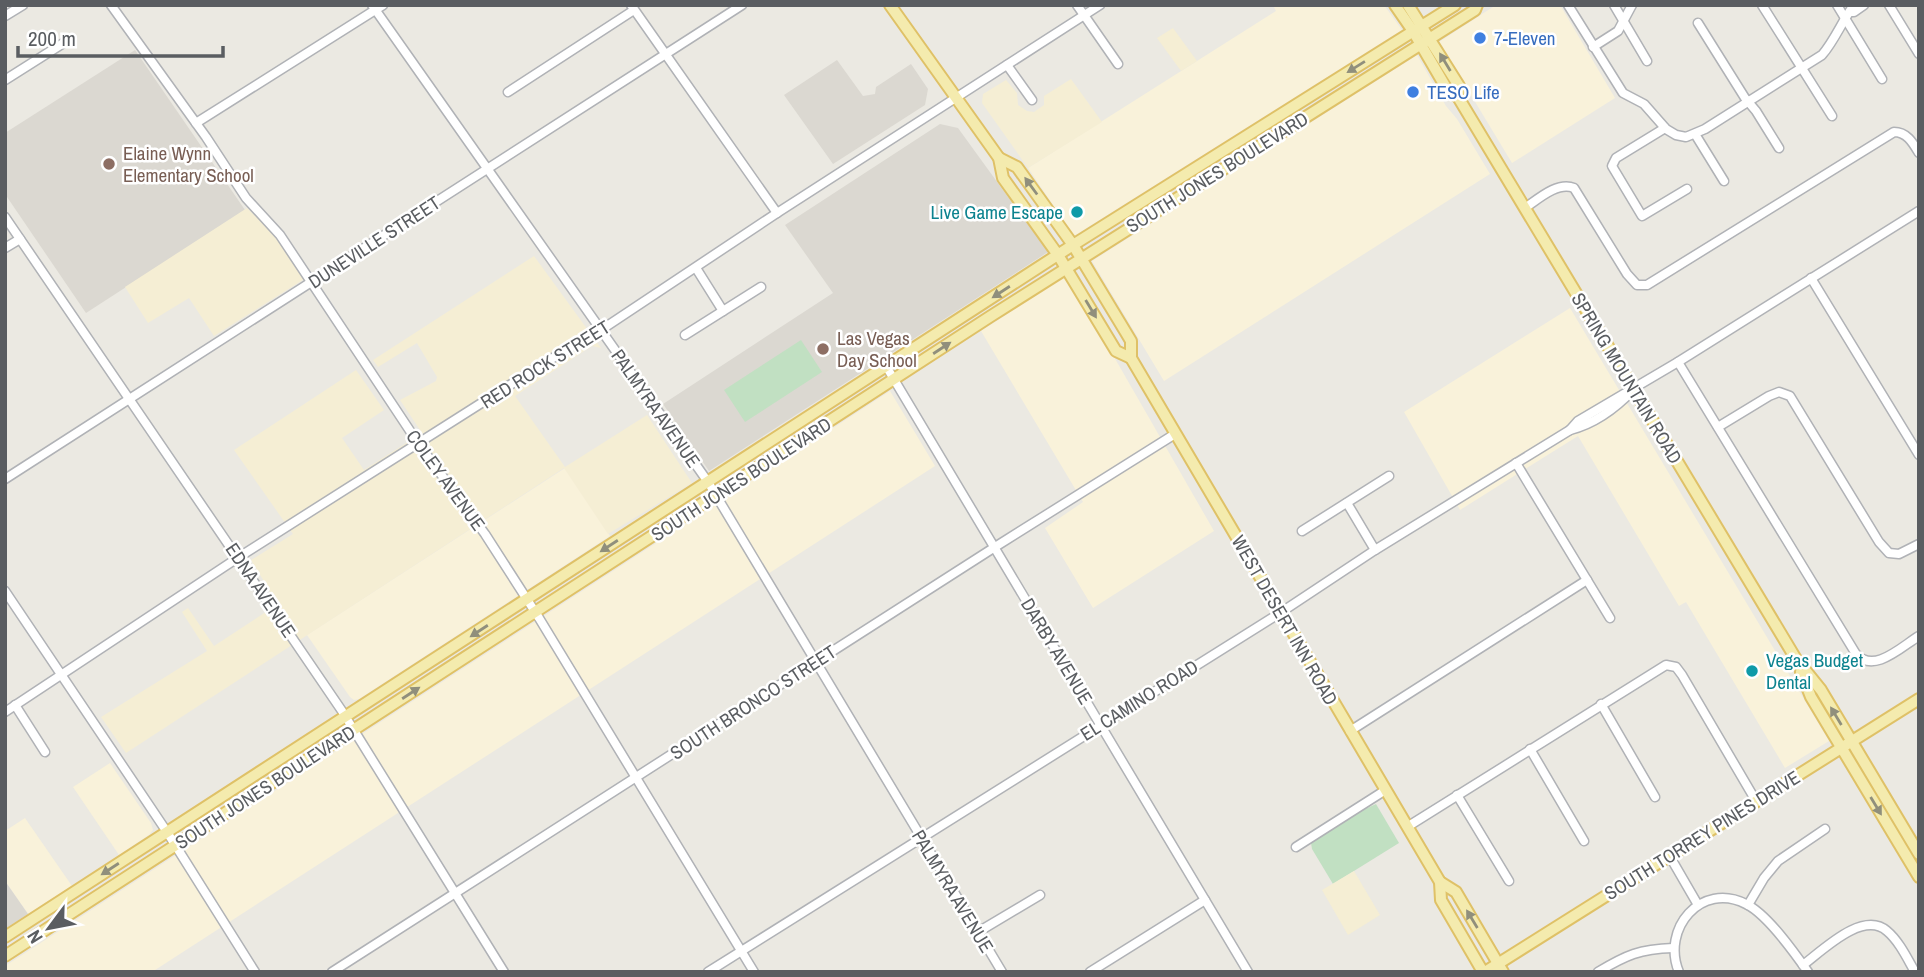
<svg xmlns="http://www.w3.org/2000/svg" width="1924" height="977" viewBox="0 0 1924 977" font-family="'Archivo Narrow',sans-serif">
<style>
.commercial{fill:#f9f2da}
.education{fill:#dbd8d1}
.green{fill:#c1e0c2}
.sand{fill:#f5eed4}
.lines{fill:none;stroke-linecap:round;stroke-linejoin:round}
.minor-casing{stroke:#b0b2b6;stroke-width:11}
.major-casing{stroke:#dfc167;stroke-width:14}
.minor{stroke:#fff;stroke-width:8}
.major{stroke:#f4ebae;stroke-width:10}
.oneway{fill:#908f7c}
.shop-dot{fill:#3f7fe0;stroke:#fff;stroke-width:2.5}
.education-dot{fill:#8d6e63;stroke:#fff;stroke-width:2.5}
.culture-dot{fill:#0f9aa8;stroke:#fff;stroke-width:2.5}
.labels{text-anchor:middle;stroke-width:5;stroke-linejoin:round;paint-order:stroke}
.shop-label{font-size:19px;fill:#366cbe;stroke:#fff;text-anchor:start}
.education-label{font-size:19px;fill:#785e54;stroke:#fff;text-anchor:start}
.street-label{font-size:19px;fill:#5a5d61;stroke:#fff}
.culture-label{font-size:19px;fill:#0d838f;stroke:#fff;text-anchor:end}
</style>
<rect width="100%" height="100%" fill="#ebe9e2"/>
<!-- commercial -->
<g class="commercial">
<polygon points="1273,5 1384,5 1402,30 1074,236 1028,168 1276,11"/>
<polygon points="1496,5 1560,5 1615,98 1512,163 1439,42"/>
<polygon points="1417,55 1446,106 1457,119 1490,174 1164,381 1092,261"/>
<polygon points="1067,275 1214,531 1093,608 1045,528 1083,502 981,331"/>
<polygon points="1570,308 1829,741 1785,768 1686,602 1679,606 1578,436 1460,510 1404,412"/>
<polygon points="890,391 935,466 152,972 5,972 5,966"/>
<polygon points="565,468 610,536 359,699 354,700 350,697 307,635"/>
<polygon points="110,763 151,823 153,830 149,835 119,855 73,787"/>
<polygon points="25,818 72,886 28,914 5,881 5,831"/>
</g>
<!-- education -->
<g class="education">
<polygon points="135,50 245,210 86,313 5,194 5,133"/>
<polygon points="837,60 863,96 875,94 876,87 911,64 928,89 925,105 833,164 784,95"/>
<polygon points="940,124 958,128 1048,252 709,471 663,404 833,293 785,225"/>
<polygon points="5,881 28,914 5,929"/>
</g>
<!-- green -->
<g class="green">
<polygon points="801,340 822,372 745,422 724,390"/>
<polygon points="1376,804 1399,843 1333,884 1312,849 1311,843 1348,817"/>
</g>
<!-- sand -->
<g class="sand">
<polygon points="1173,28 1197,61 1181,71 1157,38"/>
<polygon points="1071,79 1102,122 1028,168 982,103 983,94 1006,80 1017,93 1018,105 1027,111 1034,112 1044,105 1044,96"/>
<polygon points="247,208 273,233 306,278 214,336 189,298 148,323 125,287"/>
<polygon points="534,256 601,348 592,346 515,396 565,467 647,415 692,483 608,534 564,468 126,753 101,717 207,651 182,612 188,608 214,646 278,604 251,560 293,534 234,450 356,370 384,410 342,438 364,470 422,433 400,400 436,381 437,377 417,343 378,367 373,360"/>
<polygon points="1354,871 1380,915 1348,935 1322,890"/>
</g>
<g class="lines">
<!-- minor casing -->
<g class="minor-casing">
<g id="minor">
<polyline points="111,5 206,137 246,198 280,235 418,443 485,534 539,618 754,972"/>
<polyline points="372,5 708,482 1002,972"/>
<polyline points="631,5 777,213"/>
<polyline points="1077,5 1118,64"/>
<path d="M1568 5 1623 93 1644 104 1666 129 1676 135 1686 137 1705 129 1822 55C1835 40 1842 21 1854 5"/>
<polyline points="1614,5 1647,61"/>
<polyline points="1762,5 1832,116"/>
<polyline points="1837,5 1882,79"/>
<polyline points="1889,5 1919,54"/>
<polyline points="1850,12 1854,12 1864,5"/>
<polyline points="5,16 23,5"/>
<polyline points="1698,23 1745,98 1756,111 1779,148"/>
<polyline points="1593,47 1618,31 1632,5"/>
<polyline points="1007,65 1032,100"/>
<polyline points="5,80 65,42"/>
<polyline points="508,92 634,10"/>
<polyline points="196,123 383,5"/>
<polyline points="1665,128 1616,158 1612,166 1642,216 1687,189"/>
<polyline points="1695,134 1724,181"/>
<path d="M1525 208C1538 199 1558 181 1574 188L1627 274 1637 285H1647L1894 132C1907 132 1913 143 1919 153"/>
<polyline points="5,217 342,711 504,972"/>
<polyline points="5,248 20,239"/>
<polyline points="696,268 723,311"/>
<polyline points="1811,278 1919,455"/>
<polyline points="685,335 761,287"/>
<path d="M1678 362 1856 654C1874 674 1901 647 1919 636"/>
<polyline points="886,366 1248,972"/>
<polyline points="1718,427 1769,396 1779,392 1790,396 1879,542 1889,553 1899,554 1919,544"/>
<polyline points="1570,430 1578,421 1678,362 1919,211"/>
<polyline points="1516,463 1610,618"/>
<polyline points="5,479 742,5"/>
<polyline points="1347,503 1375,550"/>
<polyline points="1302,531 1389,476"/>
<polyline points="5,591 167,832 255,972"/>
<polyline points="1601,704 1655,797"/>
<polyline points="15,705 45,752"/>
<polyline points="5,712 239,557 546,362 601,330 777,213 1100,5"/>
<polyline points="1350,731 1587,580"/>
<polyline points="1530,749 1584,841"/>
<polyline points="1457,795 1509,881"/>
<polyline points="1407,827 1666,665 1676,667 1682,675 1756,801"/>
<polyline points="1296,847 1384,791"/>
<polyline points="1669,855 1698,905"/>
<polyline points="1748,905 1764,878 1778,861 1825,829"/>
<polyline points="978,932 1040,895"/>
<path d="M1803 965C1823 950 1863 910 1887 931 1899 941 1907 958 1915 972"/>
<polyline points="332,972 995,547 1175,434"/>
<path d="M708 972 1280 613 1375 550 1570 430C1594 424 1617 407 1634 389"/>
<polyline points="1090,972 1205,900"/>
<path d="M1598 972C1626 955 1640 949 1673 948"/>
<path d="M1679 972C1661 929 1701 881 1746 904 1767 914 1794 952 1808 972"/>
</g>
</g>
<!-- major casing -->
<g class="major-casing">
<g id="major">
<polyline points="890,5 999,158 1003,178 1058,255 1116,351 1131,358"/>
<polyline points="1395,5 1413,31 1448,91 1458,97 1796,659 1821,690 1919,854"/>
<polyline points="1408,5 1459,86 1458,97"/>
<polyline points="999,158 1017,167 1073,245 1125,331 1131,341 1131,358 1440,882 1441,900 1483,972"/>
<polyline points="1801,672 1811,697 1919,877"/>
<polyline points="1440,882 1456,892 1503,972"/>
<polyline points="5,937 1073,245 1455,5"/>
<polyline points="5,956 991,316 1475,10 1477,5"/>
<polyline points="1485,972 1919,699"/>
</g>
</g>
<!-- minor -->
<use href="#minor" class="minor"/>
<!-- major -->
<use href="#major" class="major"/>
</g>
<!-- one-way arrows -->
<defs><path id="oneway-solid" d="M-6-.8H1V-3.2L6.5 0L1 3.2V.8H-6Z" transform="scale(1.75)"/></defs>
<g class="oneway">
<use href="#oneway-solid" transform="translate(1445 62) rotate(-121)"/>
<use href="#oneway-solid" transform="translate(1356 67) rotate(148)"/>
<use href="#oneway-solid" transform="translate(1031 186) rotate(-126)"/>
<use href="#oneway-solid" transform="translate(1001 292) rotate(147)"/>
<use href="#oneway-solid" transform="translate(1091 309) rotate(59)"/>
<use href="#oneway-solid" transform="translate(942 348) rotate(-33)"/>
<use href="#oneway-solid" transform="translate(609 546) rotate(147)"/>
<use href="#oneway-solid" transform="translate(479 631) rotate(147)"/>
<use href="#oneway-solid" transform="translate(411 693) rotate(-33)"/>
<use href="#oneway-solid" transform="translate(1836 716) rotate(-121)"/>
<use href="#oneway-solid" transform="translate(1876 806) rotate(59)"/>
<use href="#oneway-solid" transform="translate(110 869) rotate(147)"/>
<use href="#oneway-solid" transform="translate(1472 919) rotate(-121)"/>
</g>
<!-- markers -->
<g class="shop-dot">
<circle cx="1480" cy="38" r="7"/>
<circle cx="1413" cy="92" r="7"/>
</g>
<g class="education-dot">
<circle cx="109" cy="164" r="7"/>
<circle cx="823" cy="349" r="7"/>
</g>
<g class="culture-dot">
<circle cx="1077" cy="212" r="7"/>
<circle cx="1752" cy="671" r="7"/>
</g>
<g class="labels">
<!-- shop labels -->
<g class="shop-label">
<text x="1494" y="45">7-Eleven</text>
<text x="1427" y="99">TESO Life</text>
</g>
<!-- education labels -->
<g class="education-label">
<text x="123" y="160">Elaine Wynn<tspan x="123" dy="22">Elementary School</tspan></text>
<text x="837" y="345">Las Vegas<tspan x="837" dy="22">Day School</tspan></text>
</g>
<!-- street labels -->
<g class="street-label">
<text transform="translate(1217 172) rotate(-32)" y="7">SOUTH JONES BOULEVARD</text>
<text transform="translate(374 242) rotate(-33)" y="7">DUNEVILLE STREET</text>
<text transform="translate(545 364) rotate(-32)" y="7">RED ROCK STREET</text>
<text transform="translate(1627 378) rotate(59)" y="7">SPRING MOUNTAIN ROAD</text>
<text transform="translate(656 408) rotate(55)" y="7">PALMYRA AVENUE</text>
<text transform="translate(741 479) rotate(-33)" y="7">SOUTH JONES BOULEVARD</text>
<text transform="translate(446 480) rotate(54)" y="7">COLEY AVENUE</text>
<text transform="translate(261 590) rotate(56)" y="7">EDNA AVENUE</text>
<text transform="translate(1285 620) rotate(60)" y="7">WEST DESERT INN ROAD</text>
<text transform="translate(1057 651) rotate(59)" y="7">DARBY AVENUE</text>
<text transform="translate(1139 700) rotate(-32)" y="7">EL CAMINO ROAD</text>
<text transform="translate(753 702) rotate(-33)" y="7">SOUTH BRONCO STREET</text>
<text transform="translate(265 787) rotate(-33)" y="7">SOUTH JONES BOULEVARD</text>
<text transform="translate(1702 835) rotate(-32)" y="7">SOUTH TORREY PINES DRIVE</text>
<text transform="translate(953 891) rotate(59)" y="7">PALMYRA AVENUE</text>
</g>
<!-- culture labels -->
<g class="culture-label">
<text x="1063" y="219">Live Game Escape</text>
<text x="1766" y="667" text-anchor="start">Vegas Budget<tspan x="1766" dy="22">Dental</tspan></text>
</g>
</g>
<!-- border -->
<rect width="1924" height="977" fill="none" stroke="#5a5d61" stroke-width="14"/>
<!-- north arrow -->
<g transform="translate(49 928) rotate(238)" stroke="#ffffff" stroke-width="5" paint-order="stroke">
<path d="M0-5L12 26L0 18L-12 26Z" fill="#5a5d61"/>
<text y="-10" font-size="19" font-weight="bold" text-anchor="middle" fill="#5a5d61">N</text>
</g>
<!-- scale -->
<path d="M18 46v10h205v-10" fill="none" stroke="#5a5d61" stroke-width="3.5"/>
<text x="28" y="46" font-size="21" fill="#5a5d61" stroke="#ffffff" stroke-width="5" paint-order="stroke">200 m</text>
</svg>
